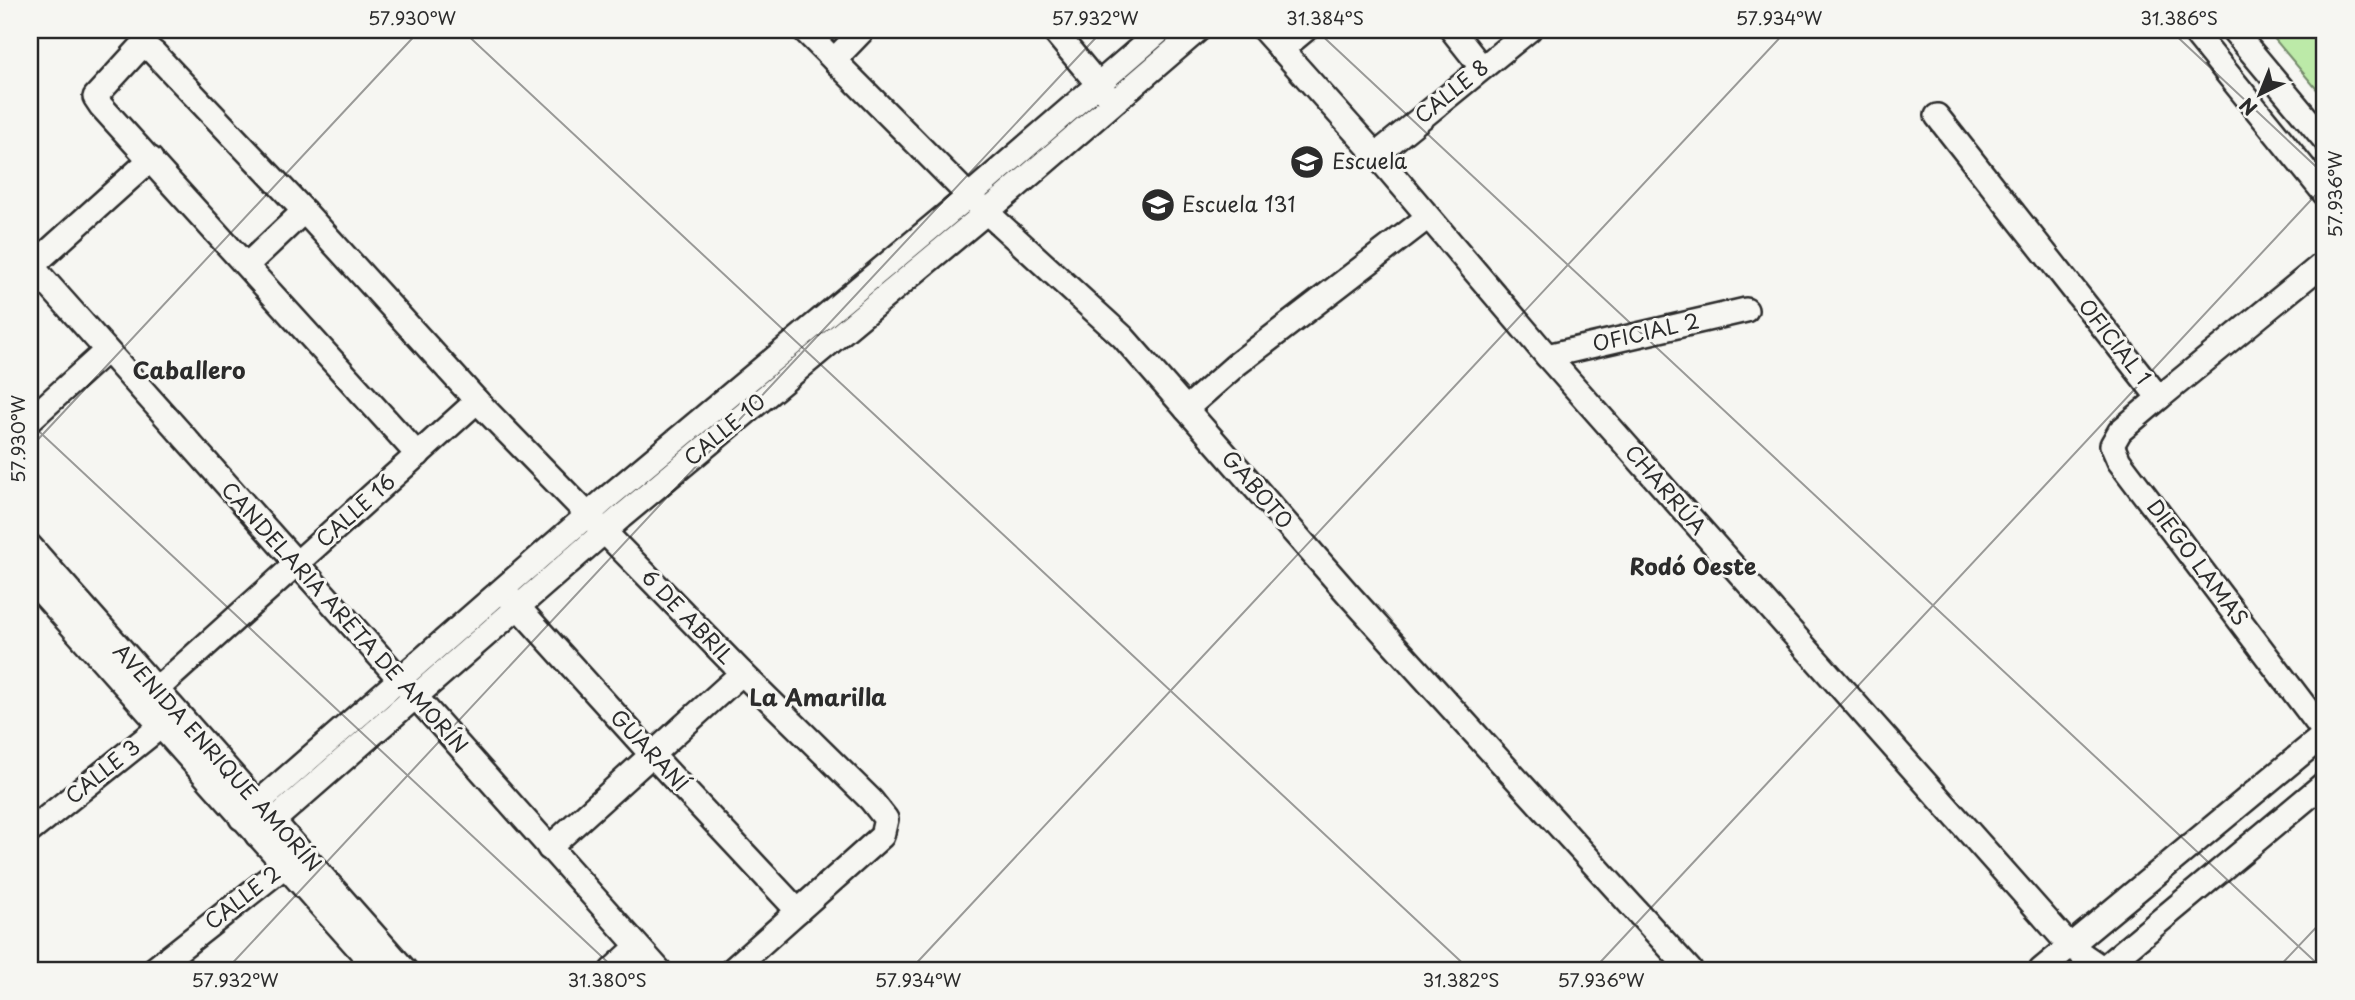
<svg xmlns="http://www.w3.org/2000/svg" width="2355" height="1000" viewBox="0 0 2355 1000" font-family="'Playpen Sans',sans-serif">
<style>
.green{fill:#bceaa8;stroke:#748a6a;stroke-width:2}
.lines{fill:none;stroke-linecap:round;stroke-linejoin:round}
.minor-casing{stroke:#2b2b2b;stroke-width:28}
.minor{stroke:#f6f6f2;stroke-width:23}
.ticks{fill:none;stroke:#2b2b2b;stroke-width:2;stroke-opacity:0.45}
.labels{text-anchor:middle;stroke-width:6;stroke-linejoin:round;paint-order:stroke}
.street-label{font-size:21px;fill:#2b2b2b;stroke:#f6f6f2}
.poi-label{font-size:21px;fill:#2b2b2b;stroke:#f6f6f2;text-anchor:start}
.neighbourhood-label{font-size:23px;font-weight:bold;fill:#2b2b2b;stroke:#f6f6f2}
.neatline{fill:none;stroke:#2b2b2b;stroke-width:2.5}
.ticks-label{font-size:18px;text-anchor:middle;fill:#2b2b2b}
</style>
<rect width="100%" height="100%" fill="#f6f6f2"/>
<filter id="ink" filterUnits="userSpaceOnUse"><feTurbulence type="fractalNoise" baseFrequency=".0143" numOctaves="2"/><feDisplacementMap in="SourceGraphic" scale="14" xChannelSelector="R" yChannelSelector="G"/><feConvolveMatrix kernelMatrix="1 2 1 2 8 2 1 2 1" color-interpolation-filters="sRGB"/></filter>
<g filter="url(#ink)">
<!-- green -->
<polygon class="green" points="2267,30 2325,30 2325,99"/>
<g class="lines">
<!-- minor casing -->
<g class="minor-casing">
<g id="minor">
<polyline points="804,30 969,196 1123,337 1349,595 1690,970"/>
<polyline points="1053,30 1107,95"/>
<polyline points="1264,30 1376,155 1547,356 2070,946 2105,970"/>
<polyline points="1452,30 1482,68"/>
<polyline points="2192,30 2325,194"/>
<polyline points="2233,30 2325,140"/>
<polyline points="1281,50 1305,30"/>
<polyline points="834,60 863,30"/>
<polyline points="1937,116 2159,398 2325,262"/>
<polyline points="1376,155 1529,30"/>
<polyline points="30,264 659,970"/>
<polyline points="247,265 304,211"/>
<polyline points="30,268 151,159"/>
<polyline points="1547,356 1746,310"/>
<polyline points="2159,398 2120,431 2112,445 2119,461 2325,733"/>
<polyline points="1186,409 1237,364 1428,217"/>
<polyline points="30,420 106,351"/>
<polyline points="418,455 101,106 95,97 139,49 145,46 154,53 304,211 477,401 742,673 871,800 886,819 882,836 732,970"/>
<polyline points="30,546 405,970"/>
<polyline points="30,579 378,970"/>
<polyline points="509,597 652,755 798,911"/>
<polyline points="145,700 477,401"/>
<polyline points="241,818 607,498 969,196 1161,30"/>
<polyline points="30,831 171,718"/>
<polyline points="257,835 621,517 988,211 1198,30"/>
<polyline points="549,848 742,673"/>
<polyline points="153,970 296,857"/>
<polyline points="612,970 637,947"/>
<polyline points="2041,970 2325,734"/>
<polyline points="2101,970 2325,783"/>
</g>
</g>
<!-- minor -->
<use href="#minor" class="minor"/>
</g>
</g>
<!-- ticks -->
<path class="ticks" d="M462 30 1470 970M1316 30 2324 970M2170 30 2325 175M30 423 616 970M30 448 420 30M226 970 1103 30M910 970 1787 30M1593 970 2325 185M2276 970 2325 918"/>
<!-- icons -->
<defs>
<g id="school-disc" transform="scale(1.75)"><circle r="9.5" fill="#2b2b2b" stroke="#f6f6f2"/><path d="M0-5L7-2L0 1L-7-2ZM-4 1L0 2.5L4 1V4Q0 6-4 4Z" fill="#fff"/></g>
</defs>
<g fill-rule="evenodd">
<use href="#school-disc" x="1307" y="162"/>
<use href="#school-disc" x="1158" y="205"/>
</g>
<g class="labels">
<!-- street labels -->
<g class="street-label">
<text transform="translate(1452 92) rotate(-39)" y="7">CALLE 8</text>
<text transform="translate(1646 333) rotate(-13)" y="7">OFICIAL 2</text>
<text transform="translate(2114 342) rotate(52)" y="7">OFICIAL 1</text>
<text transform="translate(725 430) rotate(-40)" y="7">CALLE 10</text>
<text transform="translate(1257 490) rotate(49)" y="7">GABOTO</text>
<text transform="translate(1665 490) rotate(49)" y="7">CHARRÚA</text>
<text transform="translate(356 511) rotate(-42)" y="7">CALLE 16</text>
<text transform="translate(2197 563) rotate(53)" y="7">DIEGO LAMAS</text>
<text transform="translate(687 617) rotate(46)" y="7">6 DE ABRIL</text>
<text transform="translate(344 618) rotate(48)" y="7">CANDELARIA ARETA DE AMORÍN</text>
<text transform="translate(649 751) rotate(47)" y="7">GUARANÍ</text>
<text transform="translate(217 758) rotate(48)" y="7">AVENIDA ENRIQUE AMORÍN</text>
<text transform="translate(103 772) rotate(-39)" y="7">CALLE 3</text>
<text transform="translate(243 898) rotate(-38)" y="7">CALLE 2</text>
</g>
<!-- poi labels -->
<g class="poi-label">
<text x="1332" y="169">Escuela</text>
<text x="1182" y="212">Escuela 131</text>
</g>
<!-- neighbourhood labels -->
<g class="neighbourhood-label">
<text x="189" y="379">Caballero</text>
<text x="1693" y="575">Rodó Oeste</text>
<text x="818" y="706">La Amarilla</text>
</g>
</g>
<!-- margin -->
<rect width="2355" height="1000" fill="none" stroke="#f6f6f2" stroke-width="77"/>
<!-- north arrow -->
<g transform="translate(2260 94) rotate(223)" stroke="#f6f6f2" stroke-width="5" paint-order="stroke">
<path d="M0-5L12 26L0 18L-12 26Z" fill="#2b2b2b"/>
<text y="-10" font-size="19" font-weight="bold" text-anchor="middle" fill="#2b2b2b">N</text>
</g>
<rect x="38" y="38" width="2278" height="924" class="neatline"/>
<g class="ticks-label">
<text x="412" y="25">57.930°W</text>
<text x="1095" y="25">57.932°W</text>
<text x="1325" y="25">31.384°S</text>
<text x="1779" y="25">57.934°W</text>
<text x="2179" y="25">31.386°S</text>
<text transform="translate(2336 194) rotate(-90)" y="6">57.936°W</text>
<text transform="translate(19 439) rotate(-90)" y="6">57.930°W</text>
<text x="235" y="987">57.932°W</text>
<text x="607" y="987">31.380°S</text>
<text x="918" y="987">57.934°W</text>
<text x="1461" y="987">31.382°S</text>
<text x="1601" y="987">57.936°W</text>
</g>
</svg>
